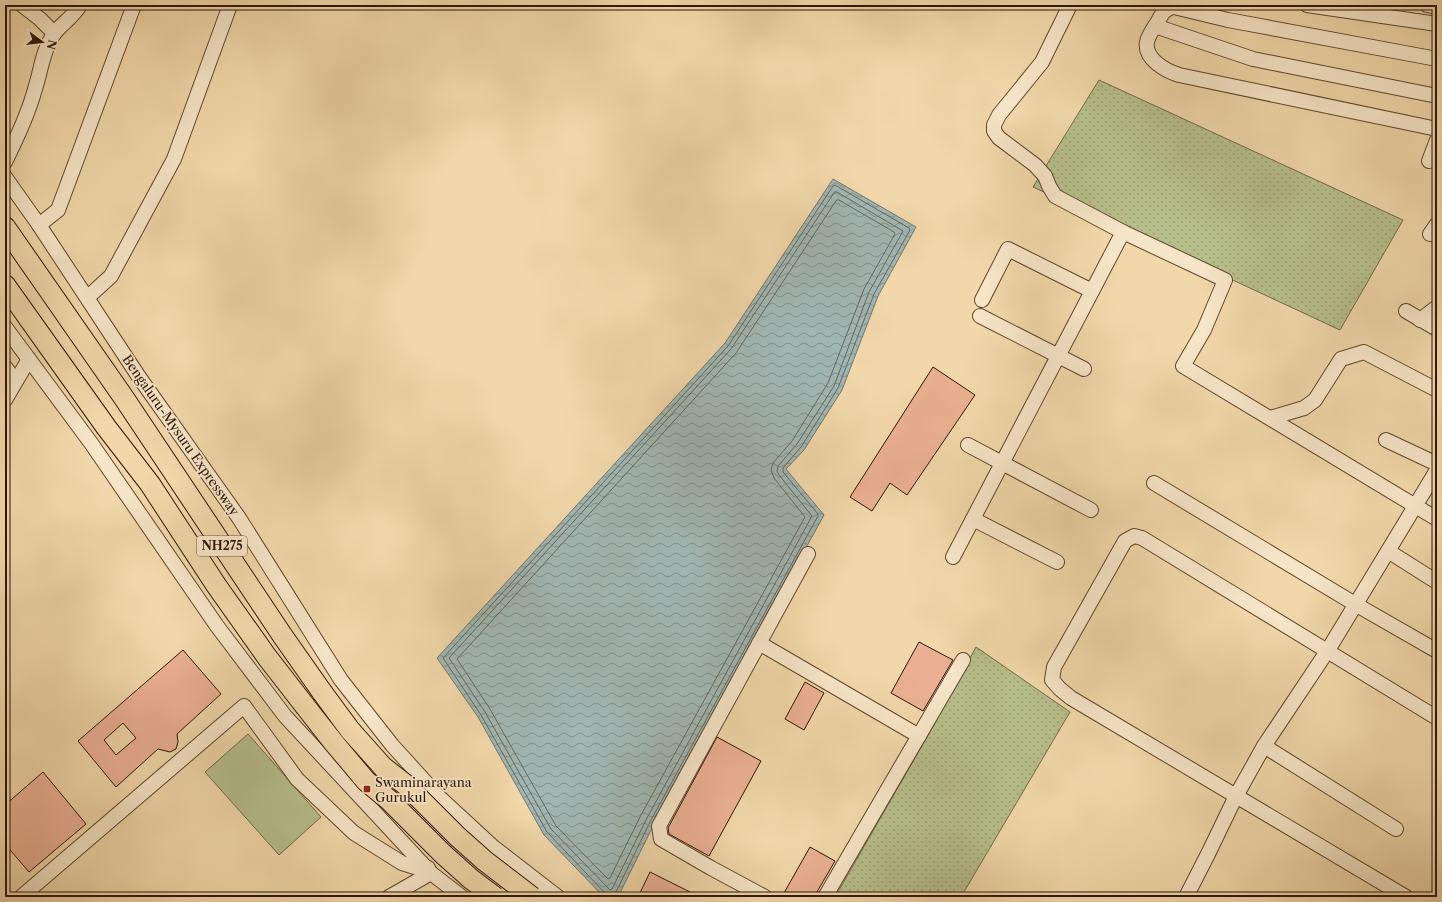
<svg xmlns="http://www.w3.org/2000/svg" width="1442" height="902" viewBox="0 0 1442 902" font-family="'Libre Caslon Text',serif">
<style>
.grass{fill:url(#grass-dots);stroke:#726b48}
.pitch{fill:#b6bf8b;stroke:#726b48}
.water{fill:url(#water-waves);stroke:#72776e}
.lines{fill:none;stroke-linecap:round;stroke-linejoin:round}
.shore{stroke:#66675c;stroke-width:1}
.building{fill:#ebb093;stroke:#2d1705;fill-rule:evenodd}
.minor-casing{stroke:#5e472e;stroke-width:16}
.highway-casing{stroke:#2d1705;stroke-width:22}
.minor{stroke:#f6e5c7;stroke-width:14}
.highway{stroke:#f1d7a9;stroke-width:20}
.highway-bridge-casing{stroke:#2d1705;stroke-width:22;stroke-linecap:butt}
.highway-bridge{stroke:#f1d7a9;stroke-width:20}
.poi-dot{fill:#8f2418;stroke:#f6e5c7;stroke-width:1.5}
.labels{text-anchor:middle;stroke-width:3.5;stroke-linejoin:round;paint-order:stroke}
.shield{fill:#f6e5c7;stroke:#69553f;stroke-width:1}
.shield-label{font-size:12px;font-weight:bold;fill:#2d1705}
.street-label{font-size:13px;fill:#2d1705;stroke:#f6e5c7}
.poi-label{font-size:13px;fill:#2d1705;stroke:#f6e5c7;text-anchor:start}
</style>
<defs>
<pattern id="grass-dots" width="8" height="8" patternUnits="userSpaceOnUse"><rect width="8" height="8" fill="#b6bf8b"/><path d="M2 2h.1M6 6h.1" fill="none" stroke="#9da376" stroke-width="1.8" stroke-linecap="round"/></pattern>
<pattern id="water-waves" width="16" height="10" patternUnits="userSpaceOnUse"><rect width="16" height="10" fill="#a0b7b4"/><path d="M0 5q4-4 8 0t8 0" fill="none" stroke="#839490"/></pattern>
</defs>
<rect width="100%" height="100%" fill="#f1d7a9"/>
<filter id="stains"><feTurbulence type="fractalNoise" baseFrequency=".005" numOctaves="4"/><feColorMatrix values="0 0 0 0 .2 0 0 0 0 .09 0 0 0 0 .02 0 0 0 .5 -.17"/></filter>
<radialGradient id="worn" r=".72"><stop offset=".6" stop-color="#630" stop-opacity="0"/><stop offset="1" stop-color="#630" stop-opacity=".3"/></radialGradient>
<!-- grass -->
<g class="grass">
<polygon points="1099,80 1403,220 1340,330 1033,187"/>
<polygon points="976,647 1070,712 961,897 835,897 930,732"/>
</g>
<!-- pitch -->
<polygon class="pitch" points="248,734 321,817 279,855 205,772"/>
<!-- water -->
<polygon class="water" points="833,179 916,227 878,296 842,390 804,450 786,469 824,515 655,822 618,897 604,897 544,835 478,717 437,658 725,343"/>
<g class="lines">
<!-- shore -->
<g class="shore">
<polygon points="835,192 837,192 903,231 869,292 834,386 797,444 778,466 777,471 779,475 812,516 647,818 612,889 610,890 551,829 485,712 449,658 731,349"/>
<polygon points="837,200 839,200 894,232 895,234 864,289 828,383 792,441 773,463 771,470 774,478 805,517 641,815 610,878 608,879 556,826 490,709 457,659 736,353"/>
<polyline points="606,897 605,893 547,832 481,715 443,658 728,346 833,186 835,185 909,228 910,230 874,294 838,388 801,447 783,468 783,472 818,514 818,516 651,820 615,894 615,897"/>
</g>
</g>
<!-- building -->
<g class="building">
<polygon points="933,367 975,395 907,495 890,483 872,511 850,497"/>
<polygon points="919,642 953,660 923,711 891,693"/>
<path d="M183 650 221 694 177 734 178 742 176 749 170 752 158 749 116 787 78 741ZM123 723 136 738 116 755 104 740Z"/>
<polygon points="805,682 824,693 804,730 785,719"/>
<polygon points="717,737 761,761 709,856 669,834 668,828"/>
<polygon points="43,772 86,824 29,872 5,844 5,805"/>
<polygon points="810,847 835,861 814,897 792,897 784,893"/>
<polygon points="650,872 700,897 638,897"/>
</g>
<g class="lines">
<!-- minor casing -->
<g class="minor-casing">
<g id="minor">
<polyline points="22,5 40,19 54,33"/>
<polyline points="1070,5 1042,62 999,115 994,125 994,131 999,138 1035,165 1045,176 1049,186 1055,196 1123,232 1225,280 1204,330 1183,366 1437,519"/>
<polyline points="1307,5 1437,24"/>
<polyline points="1427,5 1437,7"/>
<polyline points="1155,26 1253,59 1437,96"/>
<path d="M1437 59 1228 20 1174 7C1164 8 1161 16 1157 23 1153 29 1148 36 1147 42 1144 59 1166 71 1179 75L1437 129"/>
<polyline points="1429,161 1437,140"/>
<path d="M5 162C17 138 28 115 35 89 41 71 42 53 52 37 59 25 73 18 80 5"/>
<polyline points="5,177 39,225 139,377 239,518 341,680 392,745 440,798 492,846 558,897"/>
<polyline points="39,225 58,210 134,5"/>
<polyline points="1430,234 1437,224"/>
<polyline points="88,297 111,276 174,159 230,5"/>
<polyline points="982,300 1008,249 1092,291"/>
<polyline points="1406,311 1437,329"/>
<polyline points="980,316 1084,369"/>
<polyline points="1420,320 1437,307"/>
<polyline points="5,327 91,443 217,626 285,716 431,873 462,897"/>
<polyline points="5,367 16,381"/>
<polyline points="5,400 29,359"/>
<polyline points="1270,418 1304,408 1315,400 1341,359 1364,352 1437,390"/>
<polyline points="1386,440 1437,464"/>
<polyline points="968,445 1091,510"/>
<polyline points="1154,483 1355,604 1437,651"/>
<polyline points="973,519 1057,562"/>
<polyline points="1388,551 1437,582"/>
<polyline points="953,557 1123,232"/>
<polyline points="759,643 919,736"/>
<polyline points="1264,746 1396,829"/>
<polyline points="21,897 244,706 297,779 354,833 402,863 418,868 428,868"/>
<polyline points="389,897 431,873"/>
<polyline points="765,897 711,868 661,839 659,826 808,554"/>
<polyline points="825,897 963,660"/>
<polyline points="1186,897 1208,854 1236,796 1264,746 1328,650 1437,470"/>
<polyline points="1406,897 1071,698 1060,689 1052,680 1054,667 1125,541 1134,536 1142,538 1437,718"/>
</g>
</g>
<!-- highway casing -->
<g class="highway-casing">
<g id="highway">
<polyline points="5,227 124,398 282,635 322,692"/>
<polyline points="5,285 106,427 150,484 216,585 267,657 305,706"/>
</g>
</g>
<!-- minor -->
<use href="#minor" class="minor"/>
<!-- highway -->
<use href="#highway" class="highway"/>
<!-- highway-bridge casing -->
<g class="highway-bridge-casing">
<g id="highway-bridge">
<polyline points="322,692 350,730 383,767 406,785 458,837 485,861 532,897"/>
<polyline points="305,706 334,743 366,781 389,800 443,854 471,879 495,897"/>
</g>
</g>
<!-- highway-bridge -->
<use href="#highway-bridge" class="highway-bridge"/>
</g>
<!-- markers -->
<rect class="poi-dot" x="363" y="785" width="8" height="8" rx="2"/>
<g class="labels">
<!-- shield labels -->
<rect class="shield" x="197" y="536" width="50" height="20" rx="3"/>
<g class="shield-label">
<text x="222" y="550">NH275</text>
</g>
<!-- street labels -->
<g class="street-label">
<text transform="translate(181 435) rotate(55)" y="5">Bengaluru-Mysuru Expressway</text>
</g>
<!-- poi labels -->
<g class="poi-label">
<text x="375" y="787">Swaminarayana<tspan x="375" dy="15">Gurukul</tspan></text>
</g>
</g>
<!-- margin -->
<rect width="1442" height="902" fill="none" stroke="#f1d7a9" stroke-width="20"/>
<rect x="6" y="6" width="1430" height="890" fill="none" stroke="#2d1705" stroke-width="2"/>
<rect x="10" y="10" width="1422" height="882" fill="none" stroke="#2d1705"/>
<!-- north arrow -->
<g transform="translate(42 42) rotate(105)" stroke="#f6e5c7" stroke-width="3" paint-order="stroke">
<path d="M0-3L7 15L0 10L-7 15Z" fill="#2d1705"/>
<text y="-6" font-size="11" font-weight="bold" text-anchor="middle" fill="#2d1705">N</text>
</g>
<rect width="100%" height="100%" filter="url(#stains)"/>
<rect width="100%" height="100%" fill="url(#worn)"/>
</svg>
